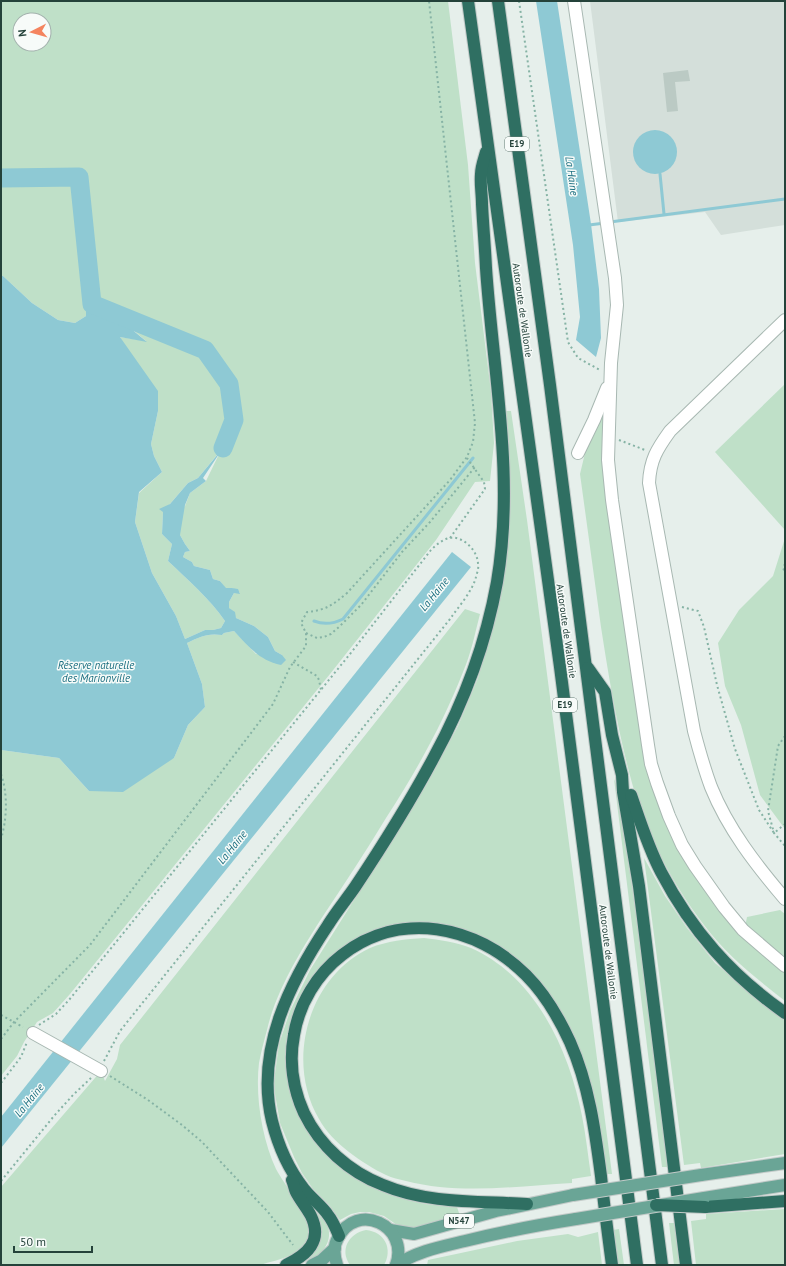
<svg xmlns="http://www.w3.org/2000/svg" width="786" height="1266" viewBox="0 0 786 1266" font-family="'PT Sans',sans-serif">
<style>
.built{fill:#d4dfda}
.green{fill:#bfe0c8;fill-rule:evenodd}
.water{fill:#8ec9d4}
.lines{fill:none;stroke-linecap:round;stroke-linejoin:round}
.stream{stroke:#8ec9d4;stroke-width:3}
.river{stroke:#8ec9d4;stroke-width:19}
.building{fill:#bbcac4}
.minor-casing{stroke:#a8b8b2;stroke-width:14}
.major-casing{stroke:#c2cac8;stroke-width:14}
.highway-casing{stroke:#c2cac8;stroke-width:14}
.path{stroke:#86b3a5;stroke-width:2;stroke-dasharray:2 3;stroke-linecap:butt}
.minor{stroke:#fff;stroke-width:12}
.major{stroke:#6aa596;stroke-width:12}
.highway{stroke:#2f6f62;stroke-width:12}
.major-bridge-casing{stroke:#c2cac8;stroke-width:14;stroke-linecap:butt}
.highway-bridge-casing{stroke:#c2cac8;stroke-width:14;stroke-linecap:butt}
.major-bridge{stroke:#6aa596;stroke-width:12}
.highway-bridge{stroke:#2f6f62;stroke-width:12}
.labels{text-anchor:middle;stroke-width:3;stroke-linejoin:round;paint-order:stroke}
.shield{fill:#f7fbf9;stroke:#637a73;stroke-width:1}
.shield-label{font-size:9px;font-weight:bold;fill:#24423a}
.street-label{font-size:10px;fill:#24423a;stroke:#f7fbf9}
.water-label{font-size:11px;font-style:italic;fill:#1c6f80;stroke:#f7fbf9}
</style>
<rect width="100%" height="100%" fill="#e6efeb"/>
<!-- built -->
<polygon class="built" points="590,1 785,1 785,225 721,235 705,212 618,222"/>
<!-- green -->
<g class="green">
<path d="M1 1H448L468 165 475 263 491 392 494 443 490 481 475 482 436 540 330 674 70 994 53 1013 37 1022 24 1042 17 1056 1 1076V750L59 758 89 791 174 758 188 725 205 707 202 684 187 643C200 637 206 633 222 635L224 633 234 631 256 654 282 655 275 651 268 637 254 626 236 618 229 608V602L234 593H240L232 588 226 589 220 581 213 579 210 570 194 566 192 562 183 557 185 552 190 551 185 544 180 535V528L174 514 185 506 190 493 206 481 221 450 198 478 188 483 163 512 162 534 172 544 168 561C188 580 209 598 225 621L221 628 213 630H205L185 639 176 616 152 573 135 522 139 493 162 472 154 456 151 444 158 411 120 337 146 341 113 313 87 302 86 316 75 323 58 320 32 303 3 276H1ZM20 20H44V44H20Z"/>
<polygon points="785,384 785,530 715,452"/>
<path d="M607 400 606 461 647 746 687 858 785 970V1001C756 978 726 955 704 925 672 883 646 834 632 783 618 732 609 679 601 627 594 576 587 525 580 474L586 449Z"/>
<polygon points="506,411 511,411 527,520 612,1174 605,1174 598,1117 586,1068 562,1014 512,957 484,937 456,928 428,923 399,925 350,944 298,1004 297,1109 370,1185 391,1194 408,1200 425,1204 457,1207 460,1216 412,1230 397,1225 384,1216 369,1212 360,1212 351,1214 340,1220 329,1205 313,1189 302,1173 294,1157 280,1123 275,1094 274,1081 279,1044 290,1011 310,970 427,784 458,726 478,678 497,613 506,566 510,473"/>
<polygon points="785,538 785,829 760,795 741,725 725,686 718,643 739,610 773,576"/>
<path d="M465 609 480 614C475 633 471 654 463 672 443 723 416 772 386 818 367 850 346 881 325 913 303 947 276 990 267 1030 264 1041 261 1052 259 1063 255 1096 262 1139 276 1169 284 1184 310 1217 309 1232 306 1256 279 1259 260 1265H1V1187L101 1071 105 1081 117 1059 120 1045Z"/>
<polygon points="614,779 617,786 641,946 668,1167 662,1167"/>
<polygon points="644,858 665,896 687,928 715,963 758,999 785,1019 785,1154 701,1168 700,1163 684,1165"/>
<polygon points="780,910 785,914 785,963 745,927 747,917"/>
<path d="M424 938C440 940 456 942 471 948 536 977 569 1050 582 1116 586 1136 588 1156 591 1176L572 1179V1183C517 1186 460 1195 406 1181 399 1179 392 1178 386 1175 363 1164 331 1142 319 1119 285 1061 308 977 370 948 387 941 406 939 424 938Z"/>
<polygon points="785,1209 785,1265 696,1265 691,1221 706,1219 706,1214"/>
<path d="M314 1211C317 1212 320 1216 323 1219 338 1236 323 1257 305 1262 325 1244 320 1235 314 1211Z"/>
<polygon points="669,1223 675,1223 681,1265 674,1265"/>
<polygon points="619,1229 624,1265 617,1265 613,1230"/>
<path d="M366 1230C385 1232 393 1249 384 1265H350C339 1250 349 1233 366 1230Z"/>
<polygon points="598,1232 602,1265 427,1265 428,1260 517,1241 568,1234 578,1237"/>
</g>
<!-- water -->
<g class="water">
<polygon points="536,1 557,1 591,224 599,289 601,338 596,357 576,340 580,317 573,245"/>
<circle cx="655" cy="152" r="22"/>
<path d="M1 276H3L32 303 58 320 75 323 86 316V302L112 313 147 342 120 337 158 391V411L151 444 154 456 162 472 139 492 135 522 152 573 176 616 185 639 205 630H213L221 628 225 621C209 598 188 580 168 561L172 544 162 534 163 512 159 509 170 504 188 483 198 478 223 448 203 478 206 481 190 493 185 505 180 535 185 544 190 551 185 552 183 557 192 562 194 566 210 570 213 579 220 581 226 588H232L238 589 240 594 234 593 229 602V608L235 612 236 618 254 626 268 637 275 651 282 655 286 660 281 665C259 660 249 647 234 631L224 633 222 635C206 633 200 637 187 643L202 684 205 707 188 725 174 758 123 792 89 791 59 758 1 750Z"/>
<polygon points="452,552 471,567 1,1148 1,1117"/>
</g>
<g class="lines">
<!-- stream -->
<g class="stream">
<polyline points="660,174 664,214"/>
<polyline points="610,222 785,199"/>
<polyline points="589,225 605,223"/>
<path d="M314 621C324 625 333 624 343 619L473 458"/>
</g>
<!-- river -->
<polyline class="river" points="1,178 79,177 92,304 205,350 229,384 234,420 223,448"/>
</g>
<!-- building -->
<polygon class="building" points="688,70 690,81 675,82 678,111 667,112 663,73"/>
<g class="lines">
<!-- minor casing -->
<g class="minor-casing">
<g id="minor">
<polyline points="574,1 615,278 617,305 611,363 608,460 612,500 648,745 651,764 657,783 669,816 682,845 695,866 724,907 743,930 785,966"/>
<path d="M785 320 670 431C657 449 650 460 649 483L694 731C699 750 704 768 711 787 728 829 756 865 785 899"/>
<polyline points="578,453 594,420 607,388"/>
<polyline points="33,1033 101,1071"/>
</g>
</g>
<!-- major casing -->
<g class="major-casing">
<g id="major">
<polyline points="701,1175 785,1163"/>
<polyline points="704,1198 785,1185"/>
<polyline points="390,1230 414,1234 496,1211 573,1195"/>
<polyline points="312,1265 322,1260 335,1248"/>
<path d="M337 1265C334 1256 333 1246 338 1238 356 1201 410 1225 396 1265"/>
<path d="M396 1265C418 1251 440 1247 465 1241 501 1232 538 1225 576 1219"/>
</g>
</g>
<!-- highway casing -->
<g class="highway-casing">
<g id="highway">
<polyline points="468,1 560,667 637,1265"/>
<polyline points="498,1 550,385 662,1265"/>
<polyline points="588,668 605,692 612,735 622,775 623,792 639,886 686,1265"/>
<path d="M631 795C640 821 648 847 661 872 692 931 731 975 785 1013"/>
<path d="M527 1204C479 1201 428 1204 383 1185 349 1172 320 1146 304 1113 293 1089 289 1061 294 1035 299 1004 317 974 342 955 400 910 476 925 526 975 545 994 559 1018 570 1042 589 1085 595 1130 601 1176 604 1205 608 1235 612 1265"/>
<polyline points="705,1207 785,1201"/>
<path d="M339 1236C336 1229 333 1221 328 1215 322 1206 312 1199 304 1189 289 1170 278 1145 272 1121 255 1050 290 982 328 925 336 912 346 900 355 887 383 845 410 802 434 757 464 702 486 643 497 582 515 476 493 373 486 268 485 246 483 225 482 204 482 194 480 184 481 174 481 167 484 159 486 152"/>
<path d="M286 1265C307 1255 323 1241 311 1216 307 1208 300 1200 296 1192 294 1188 294 1184 292 1180"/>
</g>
</g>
<!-- path -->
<g class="path">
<polyline points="519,1 568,342 578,358 600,370"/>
<polyline points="619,440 645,450"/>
<polyline points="450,538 485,489 484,482 467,458"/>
<polyline points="785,564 783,568 785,572"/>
<polyline points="682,607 698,611 704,627 717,685 735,749 759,810 774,833 785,824"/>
<polyline points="306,633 317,638 324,637 331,634 340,626 361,605 402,552 430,522 475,467"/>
<polyline points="293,662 317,676 319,680 321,690"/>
<polyline points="785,736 778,746 768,811 774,833 785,846"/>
<path d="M1 774C8 794 7 819 1 839"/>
<polyline points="1,1015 23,1027"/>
<path d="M39 1025 56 1014 69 1000 350 654 431 550C436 545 442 540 449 538 463 535 478 551 478 564 479 568 477 573 476 577 472 592 459 606 450 619L120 1031 104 1061"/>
<path d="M1 1039 14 1022 90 945 273 704 290 667 306 646V633L301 623 307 612C326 610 333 605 347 593L450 480 467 457 473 442 475 423 429 1"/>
<polyline points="110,1076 148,1100 182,1125 202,1142 268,1212 293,1245"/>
<polyline points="1,1083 21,1057 27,1042"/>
<polyline points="1,1181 54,1116 73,1095 91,1078"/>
</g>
<!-- minor -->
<use href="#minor" class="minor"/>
<!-- major -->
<use href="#major" class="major"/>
<!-- highway -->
<use href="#highway" class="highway"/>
<!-- major-bridge casing -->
<g class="major-bridge-casing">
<g id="major-bridge">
<polyline points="573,1195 701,1175"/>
<polyline points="576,1219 704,1198"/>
</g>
</g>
<!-- highway-bridge casing -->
<g class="highway-bridge-casing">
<polyline id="highway-bridge" points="656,1205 705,1207"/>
</g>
<!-- major-bridge -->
<use href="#major-bridge" class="major-bridge"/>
<!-- highway-bridge -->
<use href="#highway-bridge" class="highway-bridge"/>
</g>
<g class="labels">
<!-- shield labels -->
<g class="shield">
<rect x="505" y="137" width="24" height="14" rx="3"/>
<rect x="553" y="698" width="24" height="14" rx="3"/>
<rect x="444" y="1214" width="30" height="14" rx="3"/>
</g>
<g class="shield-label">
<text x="517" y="147">E19</text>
<text x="565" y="708">E19</text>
<text x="459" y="1224">N547</text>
</g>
<!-- street labels -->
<g class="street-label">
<text transform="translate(523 310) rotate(82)" y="4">Autoroute de Wallonie</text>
<text transform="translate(567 631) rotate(82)" y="4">Autoroute de Wallonie</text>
<text transform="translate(609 952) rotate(83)" y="4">Autoroute de Wallonie</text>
</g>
<!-- water labels -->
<g class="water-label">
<text transform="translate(572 176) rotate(82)" y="4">La Haine</text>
<text transform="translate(434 594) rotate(-51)" y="4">La Haine</text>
<text x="96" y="669">Réserve naturelle<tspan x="96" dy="13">des Marionville</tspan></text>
<text transform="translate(232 847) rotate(-51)" y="4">La Haine</text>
<text transform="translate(29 1100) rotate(-51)" y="4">La Haine</text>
</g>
</g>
<!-- border -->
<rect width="786" height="1266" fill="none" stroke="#24423a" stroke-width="4"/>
<!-- north arrow -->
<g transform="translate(32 32) rotate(264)"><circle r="19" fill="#f7fbf9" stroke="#a3b1ad"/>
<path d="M0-3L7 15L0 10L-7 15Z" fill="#f4845f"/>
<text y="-6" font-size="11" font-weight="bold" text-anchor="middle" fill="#24423a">N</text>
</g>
<!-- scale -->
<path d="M14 1246v6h78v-6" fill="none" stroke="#24423a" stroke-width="2"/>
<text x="20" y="1246" font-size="12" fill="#24423a" stroke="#f7fbf9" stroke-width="3" paint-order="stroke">50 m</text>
</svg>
